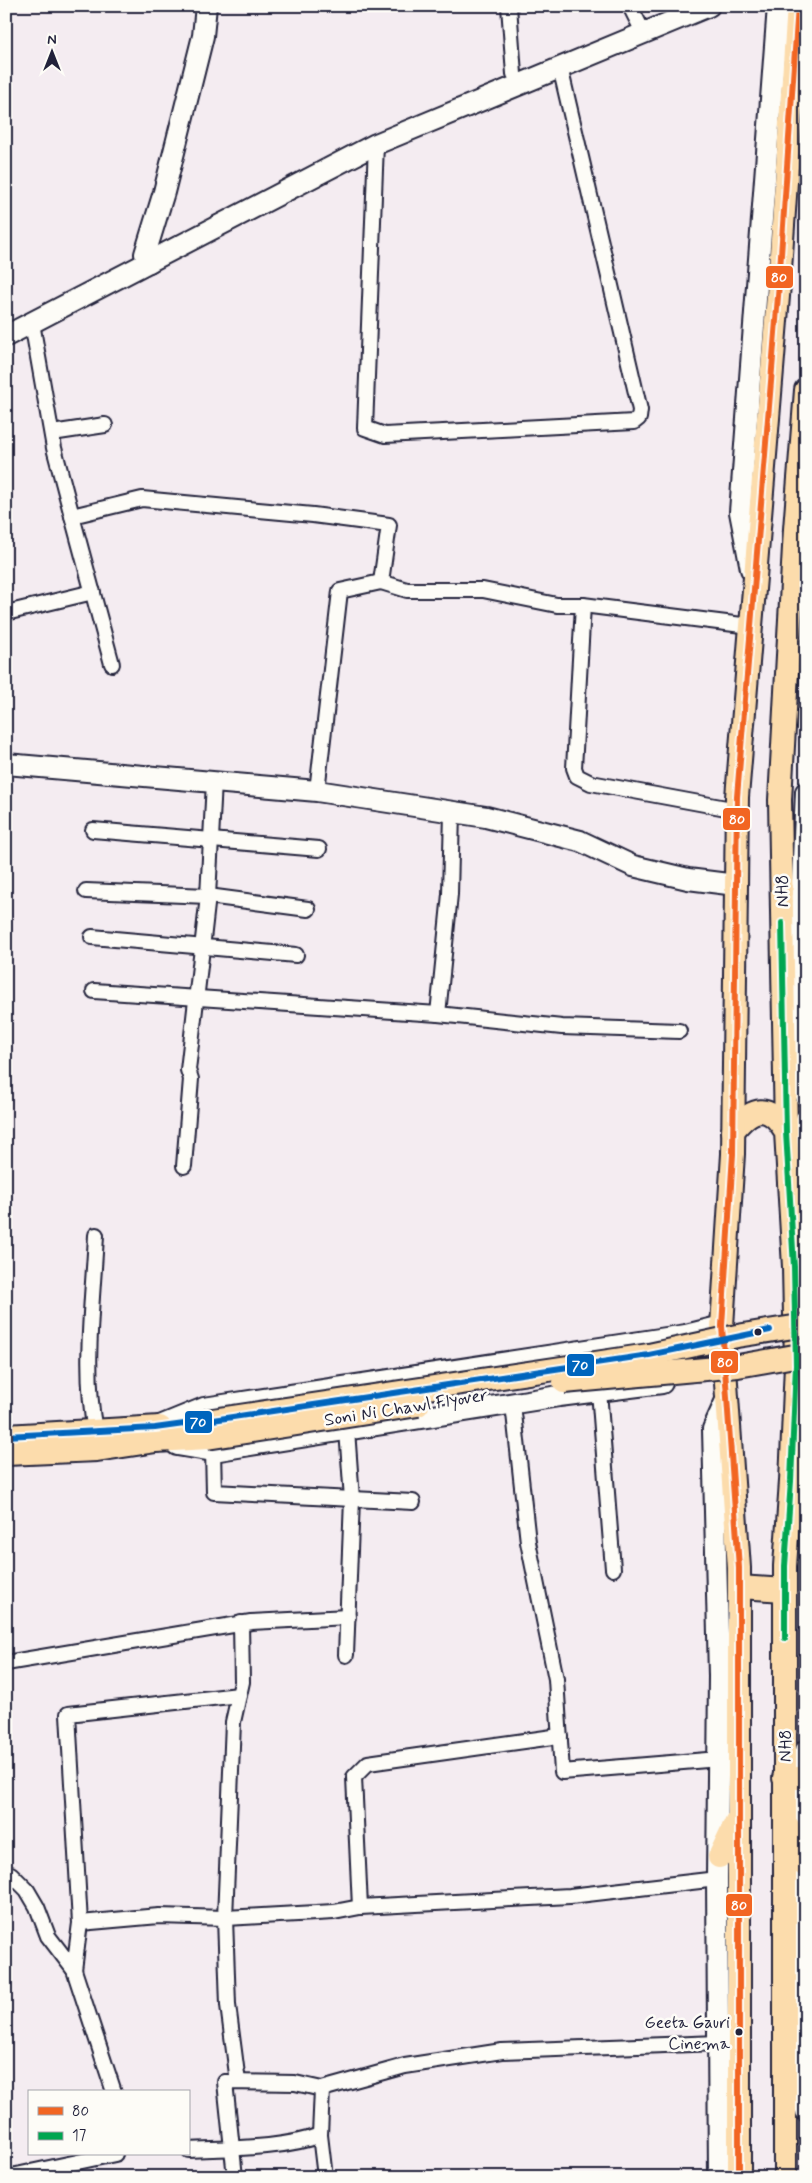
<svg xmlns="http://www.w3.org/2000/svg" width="812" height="2183" viewBox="0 0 812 2183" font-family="Mynerve,sans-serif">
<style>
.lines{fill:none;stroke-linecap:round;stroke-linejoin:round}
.street-casing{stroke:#22223b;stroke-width:18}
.secondary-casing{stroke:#22223b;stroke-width:24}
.primary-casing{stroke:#22223b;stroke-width:26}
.street{stroke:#fdfcf7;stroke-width:14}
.secondary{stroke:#fdfcf7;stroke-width:20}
.primary{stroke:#fcdcac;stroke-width:22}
.primary-bridge-casing{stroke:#22223b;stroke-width:26;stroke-linecap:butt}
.primary-bridge{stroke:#fcdcac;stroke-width:22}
.bus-1-casing{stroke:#fdfcf7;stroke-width:10}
.bus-2-casing{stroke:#fdfcf7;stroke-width:10}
.bus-3-casing{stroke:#fdfcf7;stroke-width:10}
.bus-1{stroke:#f26522;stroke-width:6}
.bus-2{stroke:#00a651;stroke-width:6}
.bus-3{stroke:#0065bd;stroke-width:6}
.bus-dot{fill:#22223b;stroke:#fdfcf7;stroke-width:2}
.labels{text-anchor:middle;stroke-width:5;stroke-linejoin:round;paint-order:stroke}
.bus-label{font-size:17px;fill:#22223b;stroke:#fdfcf7;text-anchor:end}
.street-label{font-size:18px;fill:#22223b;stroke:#fdfcf7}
.line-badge{stroke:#fdfcf7;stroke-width:2}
.badge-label{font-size:14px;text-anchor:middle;font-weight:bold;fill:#fff}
</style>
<rect width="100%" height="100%" fill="#f4ecf1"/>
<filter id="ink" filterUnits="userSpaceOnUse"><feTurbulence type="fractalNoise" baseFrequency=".02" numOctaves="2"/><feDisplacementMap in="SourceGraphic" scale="10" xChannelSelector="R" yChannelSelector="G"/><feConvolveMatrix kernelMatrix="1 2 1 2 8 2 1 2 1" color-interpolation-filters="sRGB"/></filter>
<g filter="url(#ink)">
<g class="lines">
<!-- street casing -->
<g class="street-casing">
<g id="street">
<polyline points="509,6 514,74"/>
<polyline points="630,6 639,24"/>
<polyline points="376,144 365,428 385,435 634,422 639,418 640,410 560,67"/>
<polyline points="32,323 54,448 72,516 142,499 313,515 389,525 381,582 407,590 483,590 557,605 583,605 750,626"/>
<polyline points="52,433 105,425"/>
<polyline points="72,516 112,664"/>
<polyline points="583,605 574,768 577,776 591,783 737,810"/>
<polyline points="6,613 93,592"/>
<polyline points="317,791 340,591 381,582"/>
<polyline points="93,830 319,849"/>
<polyline points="86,891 208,896 308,909"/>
<polyline points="92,937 296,955"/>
<polyline points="94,991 438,1014 562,1027 679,1031"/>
<polyline points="438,1014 450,894 452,812"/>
<polyline points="184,1166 191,1079 188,1070 208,896 214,782"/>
<polyline points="599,1391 613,1569"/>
<polyline points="513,1404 528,1542 556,1679 562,1772 719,1759"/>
<path d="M95 1431C83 1368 93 1299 96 1235"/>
<polyline points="213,1451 214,1492 413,1502"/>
<polyline points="346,1655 352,1499 347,1430"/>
<polyline points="6,1663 251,1622 348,1617"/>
<polyline points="6,1874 11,1874 27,1890 37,1907 48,1936 74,1970 114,2092"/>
<polyline points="360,1907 354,1777 368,1763 560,1736"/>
<polyline points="80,1923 159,1916 225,1918 334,1912 360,1907 570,1896 717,1879"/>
<polyline points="74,1970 80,1923 68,1714 239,1695"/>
<polyline points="238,2082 228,2005 225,1918 233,1722 242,1682 241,1623"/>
<polyline points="322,2089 320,2135 325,2177"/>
<path d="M189 2150C228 2148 284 2149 320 2135"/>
<polyline points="7,2177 115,2154"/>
<polyline points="235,2177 225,2082 295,2083 322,2089 405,2066 502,2051 719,2043"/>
</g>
</g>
<!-- secondary casing -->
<g class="secondary-casing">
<g id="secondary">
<polyline points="149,262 145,254 164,192 203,36 206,6"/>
<polyline points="6,336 376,144 709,6"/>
<polyline points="751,569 740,512 778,6"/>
<polyline points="6,764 317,791 486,817 580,841 633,866 688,879 736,885"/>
<polyline points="806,792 800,926 806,1097"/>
<polyline points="794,1183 806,1119"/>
<polyline points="155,1428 204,1408 686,1335 722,1326"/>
<polyline points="177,1445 213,1451 559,1396 662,1383"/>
<polyline points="806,1750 806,2111"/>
<polyline points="719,2177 717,1879 719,1676 713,1429 727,1398"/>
</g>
</g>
<!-- primary casing -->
<g class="primary-casing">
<g id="primary">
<path d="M733 1131C753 1106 769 1103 786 1132"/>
<polyline points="6,1436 160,1427"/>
<polyline points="6,1454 97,1450 156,1441 207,1438"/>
<polyline points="739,1587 785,1590"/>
<polyline points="784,1778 805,1778"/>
<polyline points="788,1826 796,1838 804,1865"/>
<polyline points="719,1857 736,1821"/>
<polyline points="739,2177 739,1568 722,1326 733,1154 737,797 779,284 798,6"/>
<polyline points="785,2177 785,1566 791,1481 796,1365 794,1267 786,1132 780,800 795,529 806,390"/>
</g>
</g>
<!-- street -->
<use href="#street" class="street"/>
<!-- secondary -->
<use href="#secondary" class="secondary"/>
<!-- primary -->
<use href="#primary" class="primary"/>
<!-- primary-bridge casing -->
<g class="primary-bridge-casing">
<g id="primary-bridge">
<polyline points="564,1382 738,1366 806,1354"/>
<polyline points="206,1421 649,1355 737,1336 806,1325"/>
<polyline points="207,1438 418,1405"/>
</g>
</g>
<!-- primary-bridge -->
<use href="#primary-bridge" class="primary-bridge"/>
<!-- bus-1 casing -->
<g class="bus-1-casing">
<polyline id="bus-1" points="739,2177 739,1568 722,1326 733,1154 737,797 779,284 798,6"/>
</g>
<!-- bus-2 casing -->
<g class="bus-2-casing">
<polyline id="bus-2" points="782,923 786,1132 794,1267 796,1365 791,1481 785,1566 785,1638"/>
</g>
<!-- bus-3 casing -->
<g class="bus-3-casing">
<polyline id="bus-3" points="6,1436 155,1428 206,1421 649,1355 770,1330"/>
</g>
<!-- bus-1 -->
<use href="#bus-1" class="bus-1"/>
<!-- bus-2 -->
<use href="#bus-2" class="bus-2"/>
<!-- bus-3 -->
<use href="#bus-3" class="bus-3"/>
</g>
</g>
<!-- markers -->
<g class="bus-dot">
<circle cx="758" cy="1332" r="4.5"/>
<circle cx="739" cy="2032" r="4.5"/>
</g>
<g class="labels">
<!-- bus labels -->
<g class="bus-label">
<text x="730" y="2028">Geeta Gauri<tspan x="730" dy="21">Cinema</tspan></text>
</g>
<!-- street labels -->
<g class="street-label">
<text transform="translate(782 891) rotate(-91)" y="6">NH8</text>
<text transform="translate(406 1407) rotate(-9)" y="6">Soni Ni Chawl Flyover</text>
<text transform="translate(785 1746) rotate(-90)" y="6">NH8</text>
</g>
</g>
<g class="line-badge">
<rect x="765" y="265" width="29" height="24" rx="5" fill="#f26522"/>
<rect x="722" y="807" width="29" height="24" rx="5" fill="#f26522"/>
<rect x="710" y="1350" width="29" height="24" rx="5" fill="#f26522"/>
<rect x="566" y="1353" width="29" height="24" rx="5" fill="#0065bd"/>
<rect x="184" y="1410" width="29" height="24" rx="5" fill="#0065bd"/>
<rect x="725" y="1893" width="28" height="24" rx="5" fill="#f26522"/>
</g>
<g class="badge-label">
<text x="779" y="282">80</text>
<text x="737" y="824">80</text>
<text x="725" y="1367">80</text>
<text x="580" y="1370">70</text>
<text x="198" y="1427">70</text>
<text x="739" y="1910">80</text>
</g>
<!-- margin -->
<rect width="812" height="2183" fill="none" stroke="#fdfcf7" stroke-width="25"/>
<rect x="12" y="12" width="787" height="2158" fill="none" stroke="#22223b" stroke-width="2" filter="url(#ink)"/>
<!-- legend -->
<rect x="28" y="2090" width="162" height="65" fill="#fdfcf7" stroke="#a5a5ac"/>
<rect x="38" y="2107" width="25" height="8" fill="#f26522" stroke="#a5a5ac"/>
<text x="72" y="2116" font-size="15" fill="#22223b">80</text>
<rect x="38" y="2132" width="25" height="8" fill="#00a651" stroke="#a5a5ac"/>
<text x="72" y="2140" font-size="15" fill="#22223b">17</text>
<!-- north arrow -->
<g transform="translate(52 52)" stroke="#fdfcf7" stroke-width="4" paint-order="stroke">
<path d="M0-4L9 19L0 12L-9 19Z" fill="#22223b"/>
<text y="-8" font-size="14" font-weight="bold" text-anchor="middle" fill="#22223b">N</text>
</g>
</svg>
